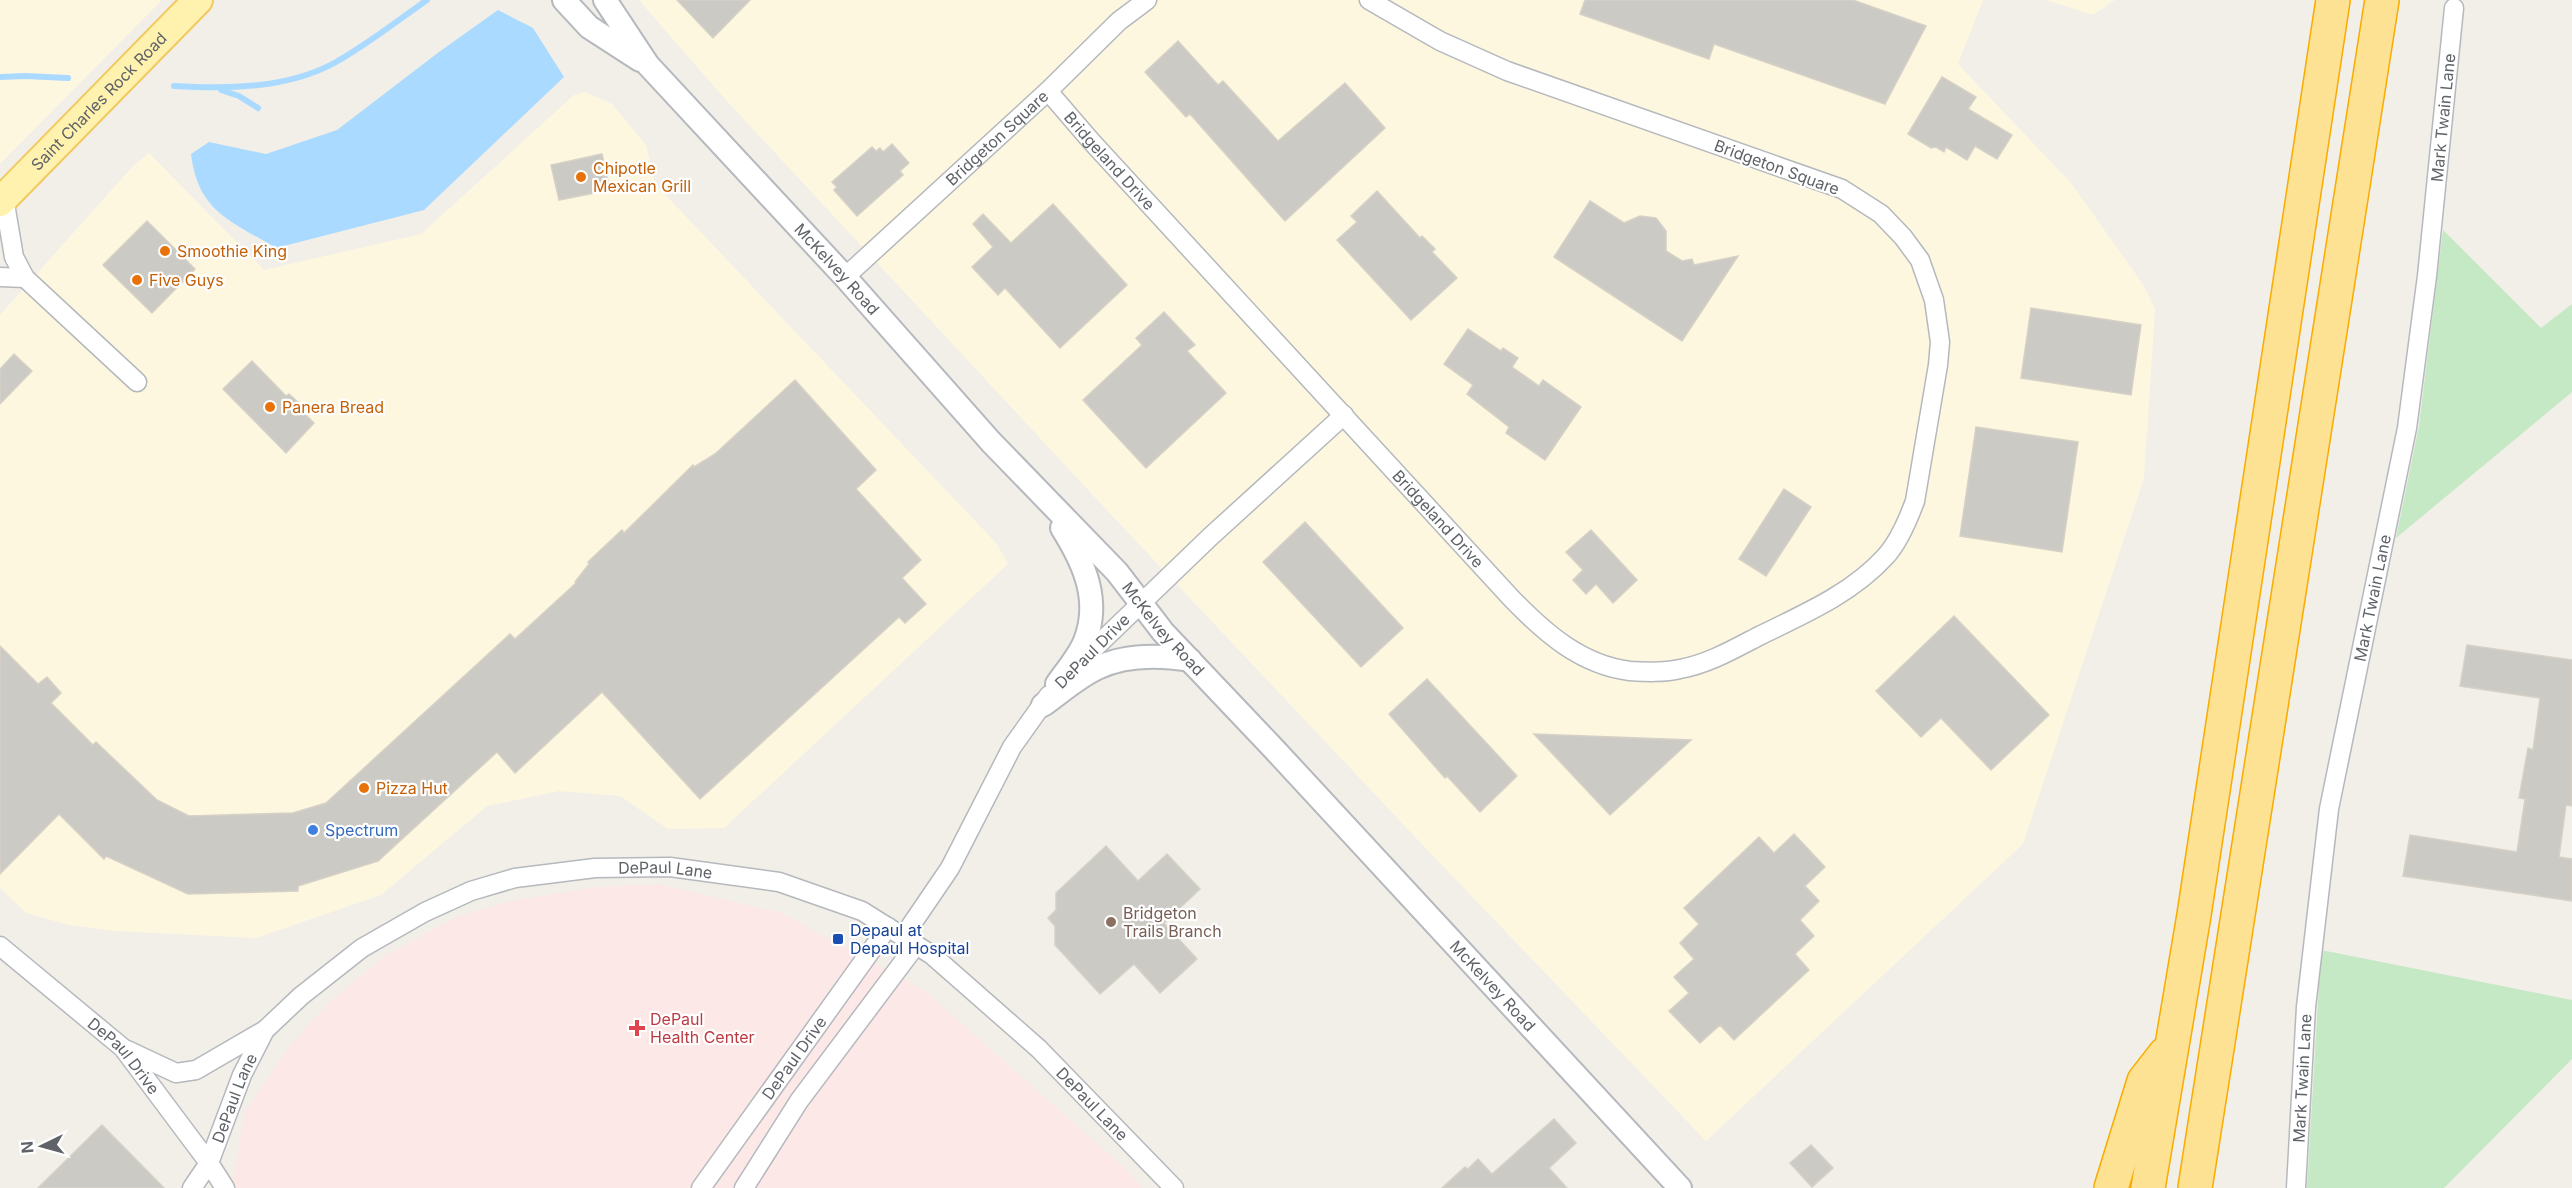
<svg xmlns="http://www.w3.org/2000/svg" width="2572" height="1188" viewBox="0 0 2572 1188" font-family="Inter,sans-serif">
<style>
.commercial{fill:#fef7e0}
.medical{fill:#fce8e6}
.green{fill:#c5e8c5}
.water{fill:#aadaff}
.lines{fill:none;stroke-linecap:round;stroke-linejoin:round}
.stream{stroke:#aadaff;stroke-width:6}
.building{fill:#cccac5;stroke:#d6d1c6;stroke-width:1.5}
.minor-casing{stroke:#b5b8bc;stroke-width:21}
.tertiary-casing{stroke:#b5b8bc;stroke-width:26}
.primary-casing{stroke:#f2c960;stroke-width:32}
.motorway-casing{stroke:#f9ab00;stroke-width:36}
.minor{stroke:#fff;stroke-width:18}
.tertiary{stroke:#fff;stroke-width:22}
.primary{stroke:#fff2af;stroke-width:28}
.motorway{stroke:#fde293;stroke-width:33}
.food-dot{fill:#e8710a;stroke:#fff;stroke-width:2}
.shop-dot{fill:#3f7fe0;stroke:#fff;stroke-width:2}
.education-dot{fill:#8d6e63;stroke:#fff;stroke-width:2}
.transit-dot{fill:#1a4fb4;stroke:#fff;stroke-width:2}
.health-dot{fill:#e0444e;stroke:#fff;stroke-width:2}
.labels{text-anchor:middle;stroke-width:4.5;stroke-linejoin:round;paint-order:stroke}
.street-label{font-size:16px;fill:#5f6368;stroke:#fff}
.food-label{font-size:16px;fill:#c56008;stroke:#fff;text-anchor:start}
.shop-label{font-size:16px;fill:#366cbe;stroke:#fff;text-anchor:start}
.education-label{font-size:16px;fill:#785e54;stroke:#fff;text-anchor:start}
.transit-label{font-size:16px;fill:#164399;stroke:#fff;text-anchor:start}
.health-label{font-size:16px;fill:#be3a42;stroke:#fff;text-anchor:start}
</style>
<rect width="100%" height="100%" fill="#f1efe8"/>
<!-- commercial -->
<g class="commercial">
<polygon points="0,0 162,0 0,164"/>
<polygon points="639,0 1983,0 1958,64 2071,183 2142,283 2155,309 2144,478 2023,844 1706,1141 1418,840 1104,507 725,99"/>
<polygon points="2046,0 2115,0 2093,15"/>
<polygon points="585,92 612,104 646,145 655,184 997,544 1008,564 724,828 668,829 620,796 559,791 487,806 381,895 256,938 115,931 69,925 26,913 0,888 0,315 133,166 149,153 264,270 421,234 574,95"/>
</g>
<!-- medical -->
<polygon class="medical" points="659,884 782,913 924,990 1128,1171 1142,1188 228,1188 235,1170 245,1112 285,1052 327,1004 386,955 458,916 510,901 597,887"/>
<!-- green -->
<g class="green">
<polygon points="2443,230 2541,328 2572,304 2572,392 2396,538 2419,426"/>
<polygon points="2321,950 2572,1000 2572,1059 2444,1188 2307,1188"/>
</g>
<!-- water -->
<path class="water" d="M498 10 533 28 564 77 424 210 276 248C231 221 198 212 191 154L209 142 266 154 337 130 439 52Z"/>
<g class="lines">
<!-- stream -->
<g class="stream">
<polyline points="0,77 25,76 68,78"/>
<path d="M174 86C227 89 288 89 336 62 368 44 397 21 427 0"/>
<polyline points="221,90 239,96 258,108"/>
</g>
</g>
<!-- building -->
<g class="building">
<polygon points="677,0 750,0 713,38"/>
<polygon points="1585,0 1853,0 1926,26 1885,104 1714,44 1709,59 1580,14"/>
<polygon points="1178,41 1218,85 1223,81 1278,141 1345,83 1385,128 1285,221 1190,114 1186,117 1145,72"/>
<polygon points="1942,77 1976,97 1968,109 2012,135 1997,159 1975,146 1967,160 1946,147 1944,152 1936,147 1931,148 1908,134"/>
<polygon points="892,144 909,163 900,171 903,175 857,216 834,190 837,187 832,182 872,147 876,151 880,148 883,152"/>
<polygon points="602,154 610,190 559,200 551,165"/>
<polygon points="1377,191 1420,238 1422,236 1435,249 1432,252 1457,278 1411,320 1337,240 1357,222 1351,216"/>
<polygon points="1590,201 1624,223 1640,216 1656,218 1666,231 1666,251 1682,261 1692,259 1694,265 1738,256 1682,341 1554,257"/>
<polygon points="1053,204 1127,285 1060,348 1005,288 998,295 972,267 993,247 973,224 983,214 1011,243"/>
<polygon points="147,221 195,269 152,313 103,265"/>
<polygon points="2031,308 2141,325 2131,395 2021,378"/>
<polygon points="1164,312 1195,345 1187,351 1226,393 1146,468 1083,400 1142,345 1136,338"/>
<polygon points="1468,329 1501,351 1503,348 1518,358 1512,367 1539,386 1543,380 1581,407 1545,460 1506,433 1509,427 1467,394 1473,385 1444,364"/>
<polygon points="14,354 32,371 0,404 0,369"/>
<polygon points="252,361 286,396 289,394 302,406 299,408 314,423 286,453 223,389"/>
<polygon points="795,380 876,470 856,489 921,560 902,578 926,604 905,623 899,617 700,799 602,692 515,773 497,752 378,861 298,886 298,891 188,894 106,856 104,859 59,814 0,874 0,646 38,684 47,677 61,693 51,703 93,745 96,742 157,800 189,816 293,813 326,803 510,634 515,639 576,583 575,582 589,564 588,562 622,530 624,533 693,465 694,467 715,454"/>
<polygon points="1976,427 2078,442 2062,552 1960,536"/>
<polygon points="1784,489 1811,507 1766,576 1739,559"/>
<polygon points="1305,522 1403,628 1361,667 1263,562"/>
<polygon points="1591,530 1637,580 1613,603 1596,584 1586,594 1573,580 1583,570 1566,552"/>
<polygon points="1954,616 2049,715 1991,770 1941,718 1921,737 1876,691"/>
<polygon points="2467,645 2572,660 2572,806 2566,805 2559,857 2572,859 2572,901 2403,876 2410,835 2517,852 2525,799 2519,798 2528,748 2533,750 2540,698 2460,686"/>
<polygon points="1427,679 1517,776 1480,812 1447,776 1445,778 1389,714"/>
<polygon points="1534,734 1691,740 1610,815"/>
<polygon points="1794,834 1825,867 1805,886 1819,901 1800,920 1814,936 1795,954 1809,970 1734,1040 1720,1025 1700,1043 1669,1011 1689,993 1674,977 1694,959 1680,943 1699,924 1684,908 1759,837 1774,853"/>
<polygon points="1106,846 1138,881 1167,854 1200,889 1164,923 1197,959 1160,993 1134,964 1100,994 1055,945 1055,926 1048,918 1056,910 1056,893"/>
<polygon points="1554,1119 1576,1143 1549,1168 1567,1188 1442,1188 1465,1167 1468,1169 1478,1159 1492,1174"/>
<polygon points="102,1125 164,1188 38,1188"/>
<polygon points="1811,1145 1833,1168 1812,1187 1790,1163"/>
</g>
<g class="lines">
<!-- minor casing -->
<g class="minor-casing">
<g id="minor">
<path id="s1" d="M1048 91 1091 141 1512 599C1545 633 1581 665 1630 671 1646 672 1664 673 1680 669 1708 664 1734 649 1759 636 1804 614 1851 594 1885 557 1899 542 1908 520 1915 501L1938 365 1940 342 1934 300 1920 260 1903 237 1881 214 1842 189 1507 71 1440 41 1369 0"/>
<polyline points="4,198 14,257 25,278 137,382"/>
<polyline points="0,277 25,278"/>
<path id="s2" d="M845 277 1048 91 1119 21 1147 0"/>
<polyline points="1078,664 1210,537 1344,415"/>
<polyline points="903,937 950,868 1012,747 1049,695"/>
<path id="s3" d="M0 946 123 1048 209 1163 225 1188"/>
<polyline points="127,1050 176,1073 196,1070 265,1030"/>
<path id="s4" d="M192 1188 209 1163 242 1075 265 1030 301 996 362 948 425 912 471 891 515 878 595 868 670 867 779 882 862 911 932 955 1039 1049 1174 1188"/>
<path id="s5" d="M701 1188 888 927"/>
<polyline points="744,1188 799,1101 916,945"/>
<path id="s6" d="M2296 1188 2306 1007 2329 809 2407 428 2427 276 2454 8"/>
</g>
</g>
<!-- tertiary casing -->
<g class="tertiary-casing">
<g id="tertiary">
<polyline points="564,0 589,27 640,60"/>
<path id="s7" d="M605 0 648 65 845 277 991 442 1117 572 1163 632 1274 749 1680 1188"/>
<path d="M1057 684C1066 671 1079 656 1085 641 1101 600 1084 563 1062 528"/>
<path d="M1043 705C1060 693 1078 677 1097 668 1126 654 1160 655 1190 660"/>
</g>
</g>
<!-- primary casing -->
<g class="primary-casing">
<g id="primary">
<path id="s8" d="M0 202 198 0"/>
</g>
</g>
<!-- motorway casing -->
<g class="motorway-casing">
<g id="motorway">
<polyline points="2111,1188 2144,1081 2165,1054"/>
<polyline points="2148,1188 2194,915 2333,0"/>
<polyline points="2195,1188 2382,0"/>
</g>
</g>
<!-- minor -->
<use href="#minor" class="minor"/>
<!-- tertiary -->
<use href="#tertiary" class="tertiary"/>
<!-- primary -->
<use href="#primary" class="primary"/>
<!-- motorway -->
<use href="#motorway" class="motorway"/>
</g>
<!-- markers -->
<g class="food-dot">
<circle cx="581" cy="177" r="6"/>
<circle cx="165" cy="251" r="6"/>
<circle cx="137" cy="280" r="6"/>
<circle cx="270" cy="407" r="6"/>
<circle cx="364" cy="788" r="6"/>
</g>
<circle class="shop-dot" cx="313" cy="830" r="6"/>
<circle class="education-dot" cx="1111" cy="922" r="6"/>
<rect class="transit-dot" x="832" y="933" width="12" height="12" rx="3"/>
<path class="health-dot" d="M634 1019h6v6h6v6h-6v6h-6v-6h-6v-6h6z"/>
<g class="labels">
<!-- street labels -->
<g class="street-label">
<text dy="6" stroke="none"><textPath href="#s8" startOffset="141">Saint Charles Rock Road</textPath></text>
<text dy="6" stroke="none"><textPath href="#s6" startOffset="1082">Mark Twain Lane</textPath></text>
<text dy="6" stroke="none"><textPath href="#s2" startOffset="206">Bridgeton Square</textPath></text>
<text dy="6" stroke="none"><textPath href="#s1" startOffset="93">Bridgeland Drive</textPath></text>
<text transform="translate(1777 167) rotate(20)" y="6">Bridgeton Square</text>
<text dy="6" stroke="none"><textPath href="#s7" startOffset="356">McKelvey Road</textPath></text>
<text dy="6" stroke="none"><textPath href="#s1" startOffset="579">Bridgeland Drive</textPath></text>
<text dy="6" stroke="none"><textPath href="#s6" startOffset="596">Mark Twain Lane</textPath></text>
<text dy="6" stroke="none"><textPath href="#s7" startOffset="842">McKelvey Road</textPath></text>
<text transform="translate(1092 651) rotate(-45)" y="6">DePaul Drive</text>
<text dy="6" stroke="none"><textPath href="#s4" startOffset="622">DePaul Lane</textPath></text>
<text dy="6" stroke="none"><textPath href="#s7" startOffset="1328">McKelvey Road</textPath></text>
<text dy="6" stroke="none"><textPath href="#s3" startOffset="166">DePaul Drive</textPath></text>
<text dy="6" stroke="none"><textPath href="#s5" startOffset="160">DePaul Drive</textPath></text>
<text dy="6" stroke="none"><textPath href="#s6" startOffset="110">Mark Twain Lane</textPath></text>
<text dy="6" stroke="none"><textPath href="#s4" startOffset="100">DePaul Lane</textPath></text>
<text dy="6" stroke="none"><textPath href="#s4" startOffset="1126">DePaul Lane</textPath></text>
</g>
<!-- food labels -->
<g class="food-label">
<text x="593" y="174">Chipotle<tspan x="593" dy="18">Mexican Grill</tspan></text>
<text x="177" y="257">Smoothie King</text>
<text x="149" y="286">Five Guys</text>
<text x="282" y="413">Panera Bread</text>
<text x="376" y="794">Pizza Hut</text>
</g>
<!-- shop labels -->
<g class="shop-label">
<text x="325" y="836">Spectrum</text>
</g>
<!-- education labels -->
<g class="education-label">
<text x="1123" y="919">Bridgeton<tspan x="1123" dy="18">Trails Branch</tspan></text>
</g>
<!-- transit labels -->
<g class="transit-label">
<text x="850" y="936">Depaul at<tspan x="850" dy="18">Depaul Hospital</tspan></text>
</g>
<!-- health labels -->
<g class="health-label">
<text x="650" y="1025">DePaul<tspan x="650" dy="18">Health Center</tspan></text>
</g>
</g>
<!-- north arrow -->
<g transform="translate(42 1146) rotate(265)" stroke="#ffffff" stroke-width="4.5" paint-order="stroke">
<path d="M0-4.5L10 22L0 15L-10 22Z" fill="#5f6368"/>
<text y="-9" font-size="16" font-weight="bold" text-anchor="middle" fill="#5f6368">N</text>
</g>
</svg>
